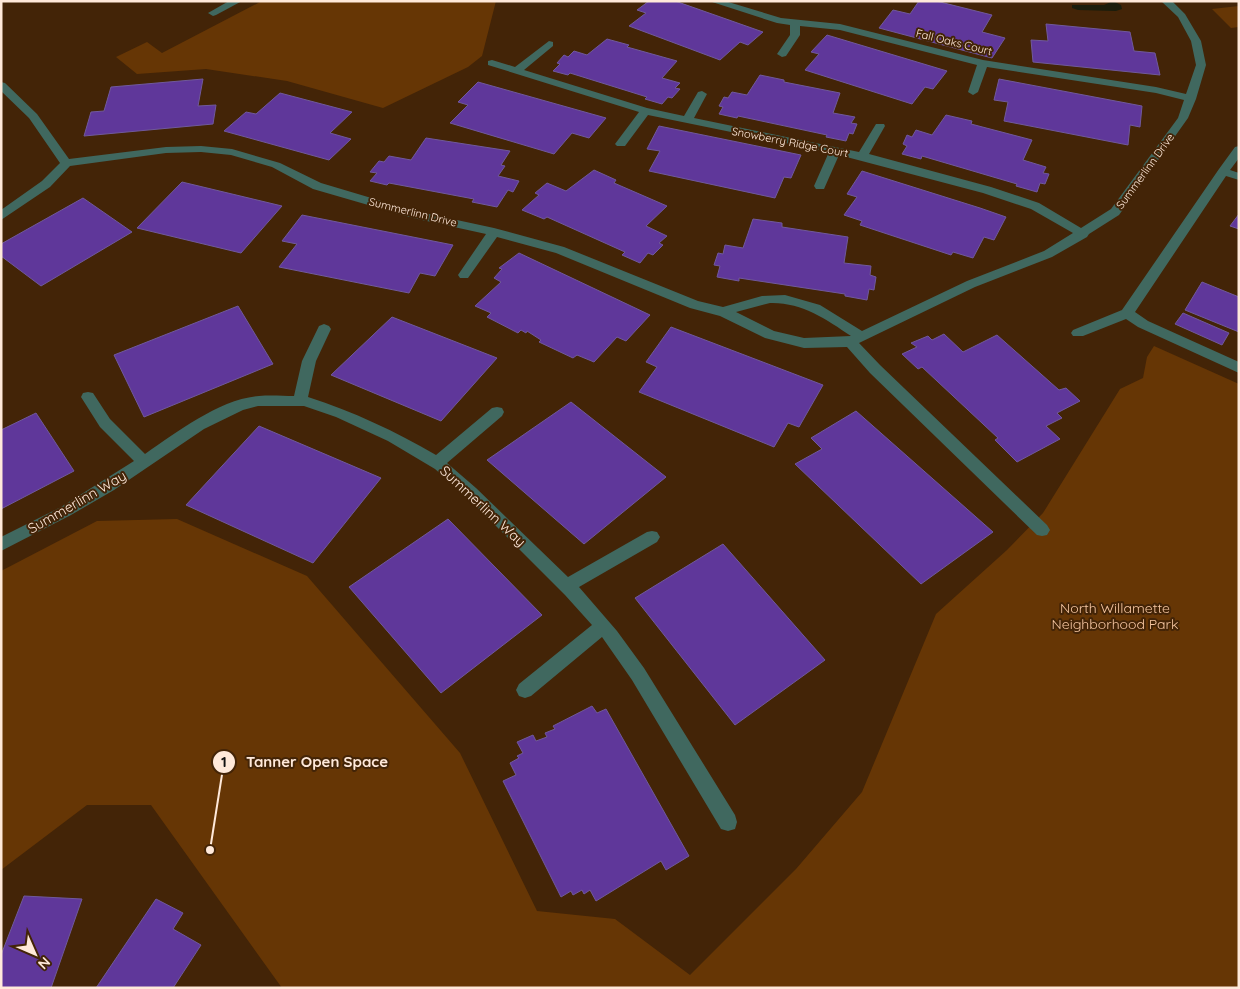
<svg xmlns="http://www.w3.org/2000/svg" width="1240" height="989" viewBox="0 0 1240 989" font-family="Quicksand,sans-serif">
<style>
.green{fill:#663605}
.water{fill:#1a1d0c}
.building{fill:#5f379a;stroke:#70599b}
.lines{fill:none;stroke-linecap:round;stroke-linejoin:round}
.minor{fill:#40685f;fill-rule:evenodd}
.labels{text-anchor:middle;stroke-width:4;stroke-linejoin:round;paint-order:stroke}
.far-street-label{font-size:11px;fill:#ffe9da;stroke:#432407}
.street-label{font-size:14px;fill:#ffe9da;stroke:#432407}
.park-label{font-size:14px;fill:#f7c7a2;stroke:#432407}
.leader{fill:none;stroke:#ffe9da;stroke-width:2}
.callout-dot{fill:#ffe9da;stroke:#432407;stroke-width:2}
.mark-label{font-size:15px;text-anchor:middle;font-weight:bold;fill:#111}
.callout-label{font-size:15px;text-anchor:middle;font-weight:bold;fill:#ffe9da;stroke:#432407;stroke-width:4;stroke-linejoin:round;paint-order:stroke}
</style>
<rect width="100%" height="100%" fill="#432407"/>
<!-- green -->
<g class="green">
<polygon points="262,1 496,1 482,56 468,67 383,108 287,81 206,69 137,74 116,57 147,42 162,53"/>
<polygon points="1239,6 1239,27 1231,28 1212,9"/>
<polygon points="1154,346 1239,384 1239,988 282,988 151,805 87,805 1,870 1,571 97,521 177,519 307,576 460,753 537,911 615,919 690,975 796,869 862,792 936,614 1007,550 1043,513 1120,389 1143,378 1147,357"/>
</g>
<!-- water -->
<polygon class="water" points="1113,1 1121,5 1122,9 1116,11 1078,10 1072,8 1072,5 1104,5"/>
<!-- building -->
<g class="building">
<polygon points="649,1 675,1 763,32 748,45 740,42 720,60 629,26 646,13 637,10"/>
<polygon points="919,1 936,1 992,15 982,32 1005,38 992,58 879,28 893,10 910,14"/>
<polygon points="1046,24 1130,32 1134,51 1155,53 1160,75 1033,62 1031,40 1048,41"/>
<polygon points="827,35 947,71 933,89 925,87 912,104 805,70 819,54 811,52"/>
<polygon points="607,39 629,45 627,47 677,61 662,78 680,83 675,88 680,89 672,98 668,97 662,104 645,99 647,97 570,73 568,75 553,71 560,64 557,63 564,55 568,57 574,51 587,55"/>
<polygon points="760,75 784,80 784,82 840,93 833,113 855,117 851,123 857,124 853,134 849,133 846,141 826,137 827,135 738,116 737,118 719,114 723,107 719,106 724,97 728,98 732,92 747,95"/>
<polygon points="203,79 198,106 216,105 213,124 84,136 91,112 104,111 111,87"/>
<polygon points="999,79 1142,106 1140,127 1130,125 1128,145 1004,121 1008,102 994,100"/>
<polygon points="478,82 606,118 589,138 572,133 554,154 450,123 468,105 458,102"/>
<polygon points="280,93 352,112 330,133 351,139 329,160 224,131 246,112 256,114"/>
<polygon points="946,115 972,121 971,124 1032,140 1023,160 1046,167 1043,173 1049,174 1045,184 1040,183 1037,192 1016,186 1017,184 922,156 921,159 902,154 907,146 903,144 907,135 912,137 916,130 932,135"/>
<polygon points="659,126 801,155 791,178 784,177 775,198 649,171 660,151 647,149"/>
<polygon points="426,138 510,151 501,165 505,166 498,176 519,181 513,192 508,190 497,207 472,202 474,199 389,183 387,185 370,181 377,173 370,172 379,161 384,162 389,156 411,160"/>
<polygon points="594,170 616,180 614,183 667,206 646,226 667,236 659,243 663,245 653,255 648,253 640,263 622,255 625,252 547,217 544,219 522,210 539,195 535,193 547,183 566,191"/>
<polygon points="862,171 980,208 1006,217 994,240 984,237 973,258 953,252 951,255 860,225 862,221 844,215 857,197 847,194"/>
<polygon points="182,182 282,206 241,253 137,228"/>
<polygon points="83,198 132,232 41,286 1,256 1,244"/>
<polygon points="1239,214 1239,229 1230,226"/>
<polygon points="302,215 453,245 435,276 420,273 409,293 279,267 297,244 282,241"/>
<polygon points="753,219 782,223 782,227 848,237 844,263 871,266 870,275 876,277 874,290 869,289 867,300 845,296 845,294 739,278 739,281 717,277 720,266 714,265 718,253 723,254 725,245 743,248"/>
<polygon points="519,253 650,315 626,341 617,337 594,362 577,355 573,358 539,342 541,340 527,331 526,333 521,330 518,333 487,317 491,313 475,306 501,282 494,278 502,269 499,268"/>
<polygon points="1202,282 1239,297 1239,332 1185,310"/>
<polygon points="238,306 273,364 144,417 114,355"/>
<polygon points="1183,313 1229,333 1222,345 1175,324"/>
<polygon points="392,317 497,358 441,421 331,375"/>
<polygon points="671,327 823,385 799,427 788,423 774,447 639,392 657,367 646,362"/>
<polygon points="944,334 963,352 997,335 1059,390 1066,388 1080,401 1057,413 1062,418 1046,426 1060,439 1017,462 995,440 998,438 922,367 918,369 902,354 917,347 911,343 928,336 932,340"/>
<polygon points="571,402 666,477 584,544 487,460"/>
<polygon points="856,411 993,532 921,584 795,464 822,449 811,438"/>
<polygon points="36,413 74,471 1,509 1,430"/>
<polygon points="259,426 381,478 313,563 186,505"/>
<polygon points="448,519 542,615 441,693 349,587"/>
<polygon points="723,544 825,660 735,725 635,598"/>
<polygon points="592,706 597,713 606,709 689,856 666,870 661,861 596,901 590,890 584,894 582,890 573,895 571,891 561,897 503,781 516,775 510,763 519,758 517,756 523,753 517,742 533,735 536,741 547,737 545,733 555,729 553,726"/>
<polygon points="24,896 82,899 51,988 1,988 1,955"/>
<polygon points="156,899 183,913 173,929 201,945 173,988 96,988"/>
</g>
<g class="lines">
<!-- minor -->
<g class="minor">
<polygon points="229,1 242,1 216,15 213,16 208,13"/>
<path d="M709 1H725L781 18 840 24 983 60 1156 87 1186 94 1196 65 1191 41 1178 17 1161 1H1172L1185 14 1201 41 1206 65 1196 99 1188 118 1119 215 1089 234 1087 237 1052 257 975 287 859 343 880 365 1047 525 1050 530 1047 535 1042 536 1037 535 870 373 847 347 804 348 765 338 720 316 690 308 556 253 497 237 468 278H460L458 275 486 234 413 218 313 189 272 167 231 155 201 152 166 153 70 166 50 187 1 220V210L42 181 60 163 29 118 1 91V82L5 83 37 114 69 159 166 147 201 146 232 149 280 163 321 183 415 211 494 228 564 247 698 301 723 307 762 296 785 295 820 305 862 331 967 281 1044 251 1073 233 1031 209 983 193 839 155 824 189H816L814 186 829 152 648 115 625 146H617L615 144 639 112 488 65V61L492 60 515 67 549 41 553 42V46L524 70 647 108 684 116 698 92 702 91 707 94 694 118 859 152 876 124H884L885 126 869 154 991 187 1039 203 1081 228 1111 209 1178 118 1184 100 1156 93 987 67 978 92 973 95 968 92 977 65 840 30 800 26V35L786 56 782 57 777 54 790 35V25L777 23ZM770 303C801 302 826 319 851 336L804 338 774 331 736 312Z"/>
<polygon points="1239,146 1239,158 1230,170 1239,173 1239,180 1226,176 1135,312 1148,321 1239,362 1239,373 1138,327 1126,319 1083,336 1073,336 1071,333 1073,330 1122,310 1219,169 1235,147"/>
<path d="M324 324 329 326 331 329 316 361 308 397C354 412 395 431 436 455L492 408 497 407 502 408 504 412 502 416 447 463 476 488 568 577 647 532 652 531 657 532 660 537 657 542 579 587 617 631 644 668 735 815 737 822 735 829 728 831 721 829 632 680 602 637 531 696 525 698 519 696 516 690 519 684 592 625 565 595 466 496 435 469 388 441 336 417 304 406H258L243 410 204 429 114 490 71 515 1 551V537L61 507 134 461 100 427 81 397 83 393 88 392 93 393 110 419 145 454C177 432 220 399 259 396 271 395 283 396 294 396L302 361 319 326Z"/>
</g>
</g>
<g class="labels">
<!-- far-street labels -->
<g class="far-street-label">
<text transform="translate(954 42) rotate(14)" y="4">Fall Oaks Court</text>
<text transform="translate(790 142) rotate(11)" y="4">Snowberry Ridge Court</text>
<text transform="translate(1145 171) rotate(-54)" y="4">Summerlinn Drive</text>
<text transform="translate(413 212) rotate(14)" y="4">Summerlinn Drive</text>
</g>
<!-- street labels -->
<g class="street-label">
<text transform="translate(77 502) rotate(-30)" y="5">Summerlinn Way</text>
<text transform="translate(483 506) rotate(43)" y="5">Summerlinn Way</text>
</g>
<!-- park labels -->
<g class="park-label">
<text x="1115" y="613">North Willamette<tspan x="1115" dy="16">Neighborhood Park</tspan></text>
</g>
</g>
<!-- callouts -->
<path class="leader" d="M210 850L224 762"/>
<g class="callout-dot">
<circle cx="210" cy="850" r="5"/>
<circle cx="224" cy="762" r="12"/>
</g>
<g class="mark-label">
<text x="224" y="767">1</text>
</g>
<g class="callout-label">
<text x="317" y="767">Tanner Open Space</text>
</g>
<!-- border -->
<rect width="1240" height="989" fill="none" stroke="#ffe9da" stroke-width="5"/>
<!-- north arrow -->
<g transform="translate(35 954) rotate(135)" stroke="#432407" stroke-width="4" paint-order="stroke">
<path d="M0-4L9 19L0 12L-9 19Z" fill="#ffe9da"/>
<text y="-8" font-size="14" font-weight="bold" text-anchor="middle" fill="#ffe9da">N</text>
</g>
</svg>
